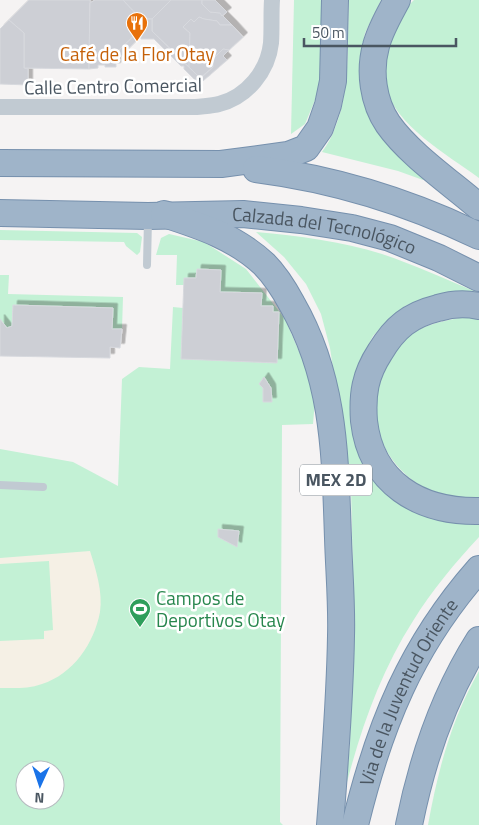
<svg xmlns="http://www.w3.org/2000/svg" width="479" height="825" viewBox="0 0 479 825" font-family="'Titillium Web',sans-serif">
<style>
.green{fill:#c3f1d5;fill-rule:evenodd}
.sand{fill:#f5f0e5}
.building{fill:#cdcfd5;stroke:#d7d9de;filter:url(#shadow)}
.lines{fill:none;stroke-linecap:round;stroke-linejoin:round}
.trunk-casing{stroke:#7690ad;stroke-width:28}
.service{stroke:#c1cad2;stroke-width:8}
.minor{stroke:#c1cad2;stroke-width:16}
.trunk{stroke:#9fb4c9;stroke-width:26}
.labels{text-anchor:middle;stroke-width:5;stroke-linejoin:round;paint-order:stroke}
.shield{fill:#fff;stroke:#808990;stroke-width:1}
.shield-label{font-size:18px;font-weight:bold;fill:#4a5661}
.food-label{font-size:19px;fill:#c56008;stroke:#fff}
.street-label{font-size:19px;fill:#4a5661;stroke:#fff}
.leisure-label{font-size:19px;fill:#27864d;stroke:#fff;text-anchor:start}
</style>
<defs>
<filter id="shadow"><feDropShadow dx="4.5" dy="-4.5" stdDeviation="0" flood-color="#0004"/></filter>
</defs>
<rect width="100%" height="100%" fill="#f5f3f3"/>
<!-- green -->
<g class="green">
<polygon points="294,0 325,0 322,76 315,100 305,124 291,134"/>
<path d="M349 0H381L365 33 361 53 374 124 384 141 398 156 425 177 423 180 398 171 322 152C327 145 332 137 335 128 351 90 347 41 349 0Z"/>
<path d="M414 0H479V178C448 155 394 125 385 85 382 71 386 56 390 43 396 27 400 12 414 0Z"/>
<polygon points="0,230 137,233 142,237 140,252 137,255 126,246 124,242 0,240"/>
<path d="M256 232C299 236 341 241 382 254 415 265 447 280 479 293L425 299 405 306 388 320 373 336 361 359 358 385 408 509C434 519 451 524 479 523V537C455 563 432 590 413 621 381 671 361 728 346 786L350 744 353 577 351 487 330 348 321 314 306 284 284 257Z"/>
<path d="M169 234 204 242 246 269 285 319 310 377 315 401 313 424 282 425 280 822 283 825H0V449L73 462 118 486 122 379 139 367 170 369 173 307 183 308 182 359 277 363 279 312H273V306H261V293L220 292V270L197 269 196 278H185L184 285H176L177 255H156L161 238ZM25 770H55V800H25Z"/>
<polygon points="0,275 9,275 8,294 123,297 122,329 112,329 113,308 13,305 12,326 7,328 0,319"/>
<path d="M459 318H479V498C465 497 450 497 437 493 400 480 375 445 375 406 375 396 376 385 380 376 383 369 388 363 392 357 396 351 399 345 403 341 418 326 439 322 459 318Z"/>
<path d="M479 671V825H428C438 770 451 720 479 671Z"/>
</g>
<!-- sand -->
<path class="sand" d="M90 551C96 570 103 592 100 612 94 644 73 674 42 684 28 689 14 688 0 688V641L44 639V631L53 630 49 561 0 564V558Z"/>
<!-- building -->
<g class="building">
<polygon points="29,0 90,0 89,69 24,68 24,33 9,20"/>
<polygon points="95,0 123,0 141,19 141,29 114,55 89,54 90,3"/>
<polygon points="123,0 171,0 152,19 141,19"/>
<polygon points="171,0 202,0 202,4 210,12 220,13 232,25 220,25 217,21 204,19 199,17 194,22 191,19 183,27 190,33 189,67 152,31 152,19"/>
<polygon points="202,0 215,0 227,12 222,16 220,13 210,12 202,4"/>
<polygon points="199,17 204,19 217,21 220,25 232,25 243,37 229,50 223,49 213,59 213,67 200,78 189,67 190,33 183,27 191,19 194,22"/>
<polygon points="140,19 152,19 152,31 200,78 201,78 198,83 184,69 184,66 181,66 154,39 141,39"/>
<polygon points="9,20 24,33 24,68 28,69 28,85 0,84 0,29"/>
<polygon points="141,29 141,36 116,61 116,67 105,67 105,65 98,65 98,68 89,69 89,54 114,55"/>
<polygon points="223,49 229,50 223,56 227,60 203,81 201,78 213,67 213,59"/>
<polygon points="197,269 221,270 220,292 262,293 261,306 273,306 273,312 279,312 277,363 181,359 184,278 196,278"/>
<polygon points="13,305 113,308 112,329 122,329 120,348 110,347 110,358 0,356 0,319 7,328 12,326"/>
<polygon points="264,377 271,388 272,402 263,402 263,388 259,384"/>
<polygon points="218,529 239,531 237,547 218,537"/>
</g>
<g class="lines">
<!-- trunk casing -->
<g class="trunk-casing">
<g id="trunk">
<path d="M397 0C389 15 380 30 376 46 369 71 373 102 388 124 409 154 450 182 479 207"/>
<polyline points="0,163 221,164 288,155 306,148 320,128 328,105 333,81 335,0"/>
<path d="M256 169C334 179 409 202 479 236"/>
<path id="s1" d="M0 213 148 216 243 214 301 220 352 228 390 238 439 258 479 278"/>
<path d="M164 214C201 226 235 237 264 264 275 275 285 291 292 304 335 379 335 455 338 538 339 571 342 604 341 636 340 699 335 762 330 825"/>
<path d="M479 306C465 303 451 304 438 308 410 315 395 327 380 352 365 375 362 394 364 421 371 483 419 512 479 511"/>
<path id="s2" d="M355 825C379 726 411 646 479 569"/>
<path d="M409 825C422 760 443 697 479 640"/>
</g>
</g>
<!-- service -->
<g class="service">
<polyline points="147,265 148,219"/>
<polyline points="0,485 43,487"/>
</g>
<!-- minor -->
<path class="minor" d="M0 107H196C203 106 212 106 219 104 247 97 268 71 271 43 272 29 271 14 272 0"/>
<!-- trunk -->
<use href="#trunk" class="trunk"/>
</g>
<!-- icons -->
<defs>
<g id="restaurant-pin" transform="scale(1.125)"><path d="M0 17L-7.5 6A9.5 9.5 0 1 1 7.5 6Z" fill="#e8710a" stroke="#fff"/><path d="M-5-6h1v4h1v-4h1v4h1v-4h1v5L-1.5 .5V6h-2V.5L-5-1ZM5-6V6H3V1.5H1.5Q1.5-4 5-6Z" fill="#fff"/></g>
<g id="stadium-pin" transform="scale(1.125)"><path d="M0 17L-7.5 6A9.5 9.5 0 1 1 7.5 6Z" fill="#2e9e5b" stroke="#fff"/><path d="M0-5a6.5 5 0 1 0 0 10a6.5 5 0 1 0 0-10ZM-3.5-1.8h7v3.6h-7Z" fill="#fff"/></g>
</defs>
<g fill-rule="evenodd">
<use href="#restaurant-pin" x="137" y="23"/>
<use href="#stadium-pin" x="140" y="609"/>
</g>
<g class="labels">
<!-- shield labels -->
<rect class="shield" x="300" y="464.5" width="72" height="31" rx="4"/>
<g class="shield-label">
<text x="336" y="486">MEX 2D</text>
</g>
<!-- food labels -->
<g class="food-label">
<text x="137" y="61">Café de la Flor Otay</text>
</g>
<!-- street labels -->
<g class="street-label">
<text transform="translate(113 86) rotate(-1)" y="7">Calle Centro Comercial</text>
<text dy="7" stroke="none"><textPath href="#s1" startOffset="326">Calzada del Tecnológico</textPath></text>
<text dy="7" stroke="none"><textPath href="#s2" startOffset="144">Via de la Juventud Oriente</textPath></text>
</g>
<!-- leisure labels -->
<g class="leisure-label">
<text x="156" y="605">Campos de<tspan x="156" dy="22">Deportivos Otay</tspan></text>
</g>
</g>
<!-- north arrow -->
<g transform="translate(40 785) rotate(183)"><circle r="24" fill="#ffffff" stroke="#b7bbc0"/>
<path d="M0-4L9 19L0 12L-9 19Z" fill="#1a73e8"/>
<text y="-8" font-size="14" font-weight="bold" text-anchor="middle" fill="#4a5661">N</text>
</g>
<!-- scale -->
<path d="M304 38v8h152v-8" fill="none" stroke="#4a5661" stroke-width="2.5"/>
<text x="312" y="38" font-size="15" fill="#4a5661" stroke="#ffffff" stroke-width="4" paint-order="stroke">50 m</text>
</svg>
